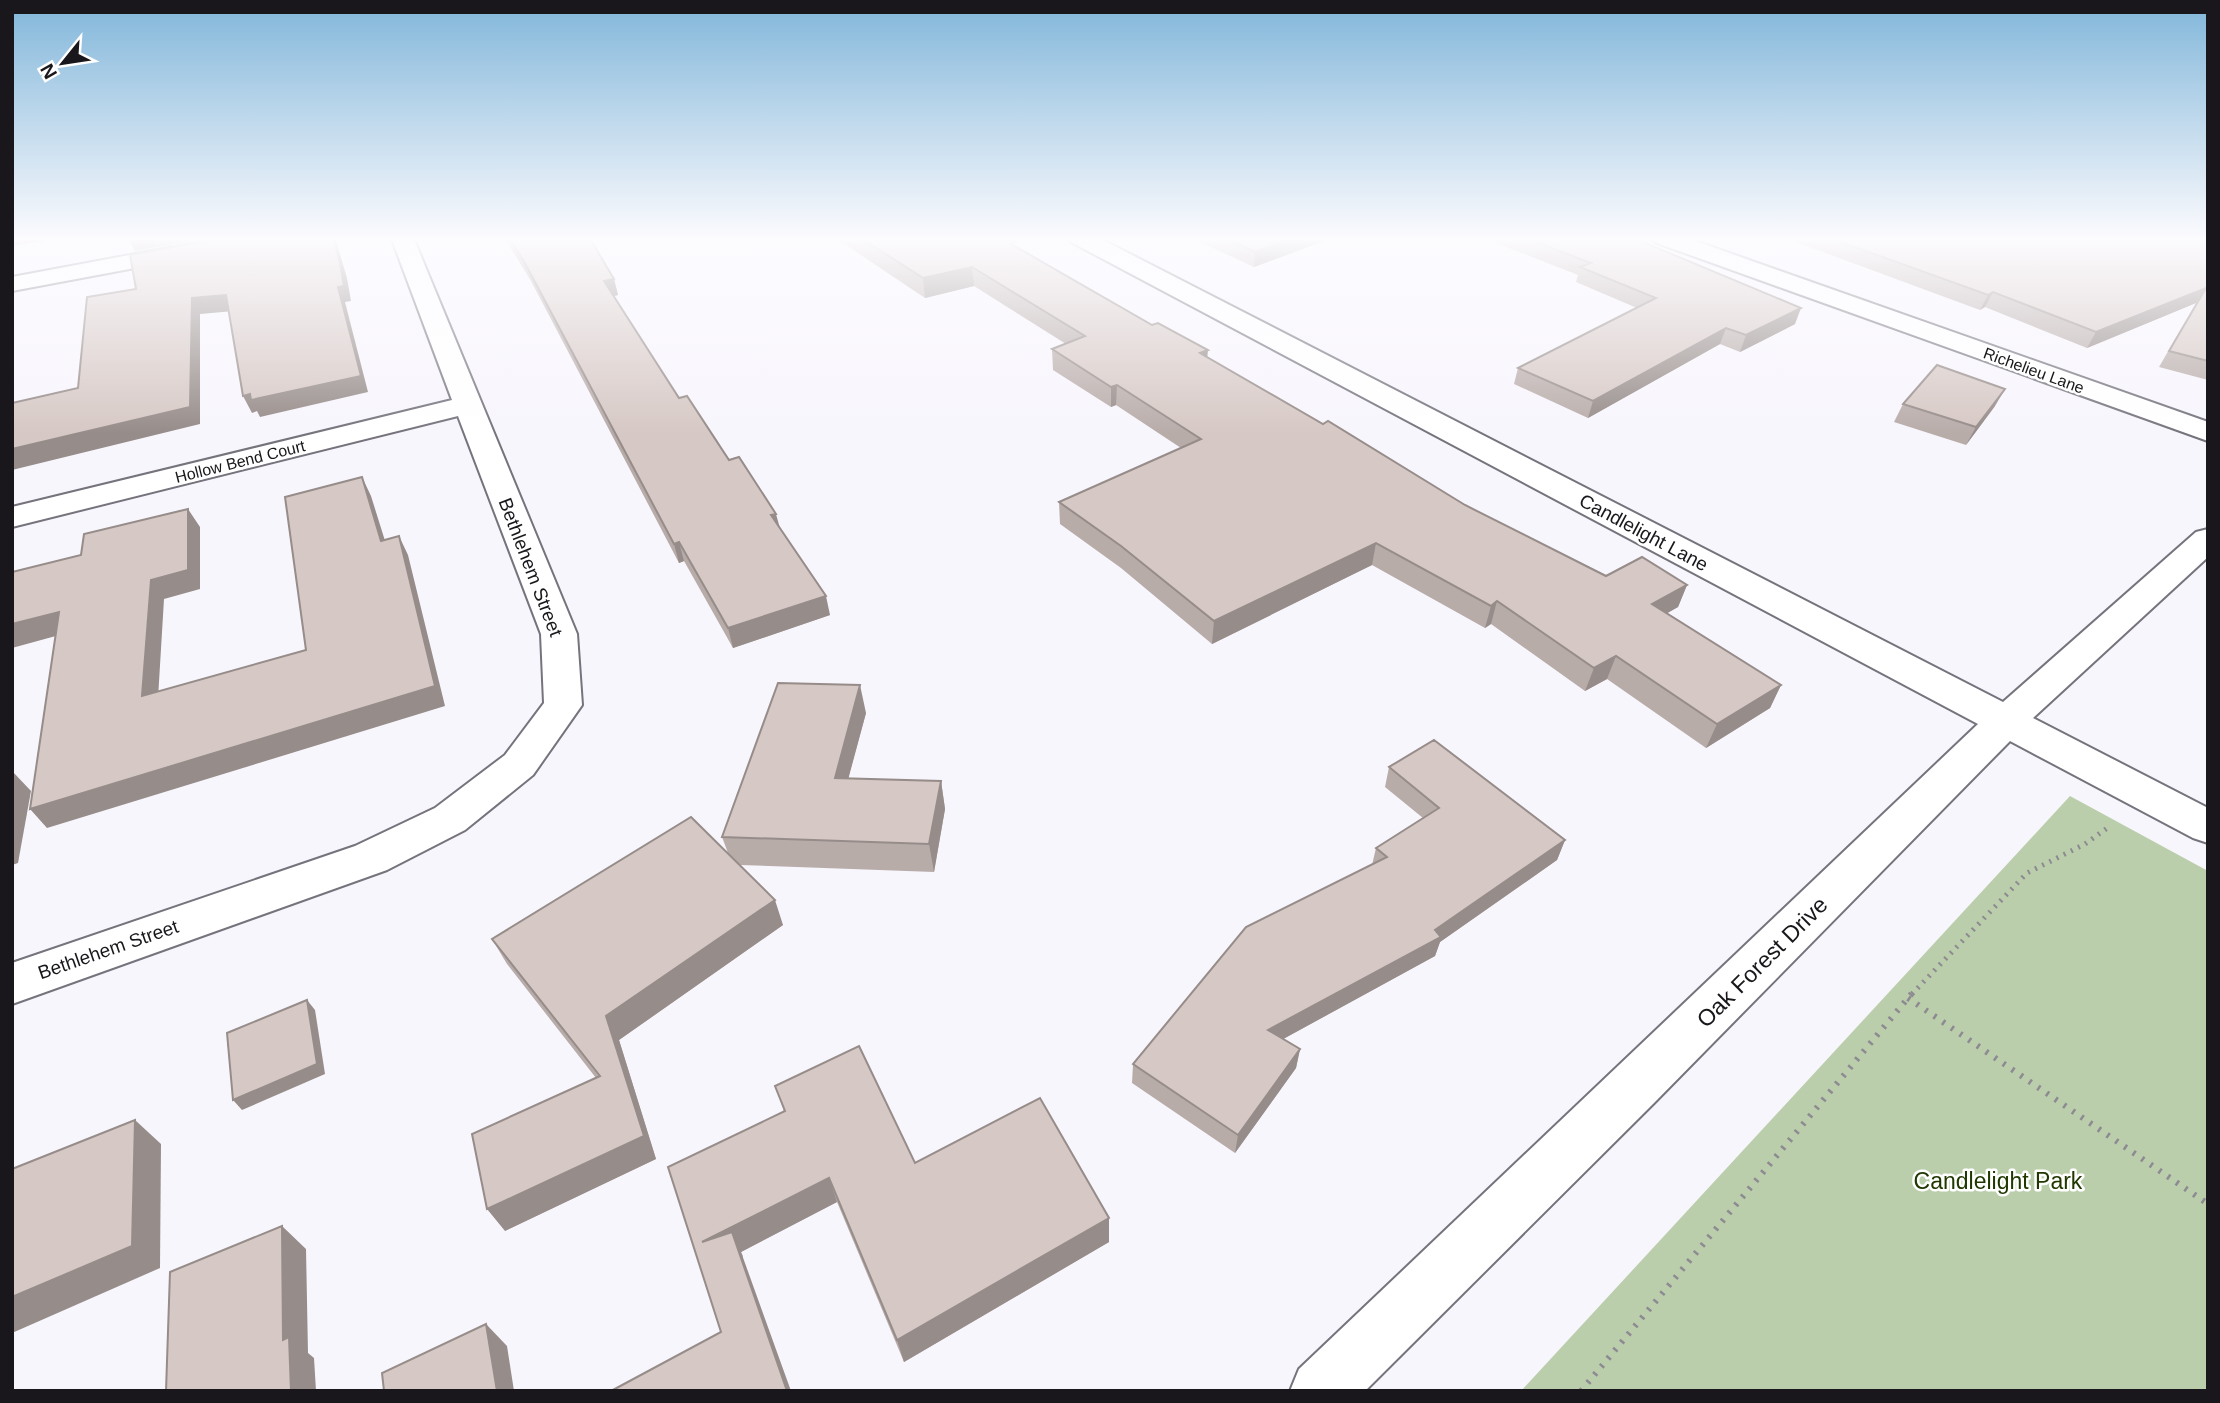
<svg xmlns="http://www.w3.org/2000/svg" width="2220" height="1403" viewBox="0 0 2220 1403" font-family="Arial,sans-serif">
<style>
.green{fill:#bbceac}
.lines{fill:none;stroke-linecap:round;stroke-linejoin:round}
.minor-casing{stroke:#76737d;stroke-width:4}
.path-far1{stroke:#8d8b91;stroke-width:5;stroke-dasharray:2 6;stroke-linecap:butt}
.path{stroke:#8d8b91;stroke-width:6;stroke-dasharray:2.5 8;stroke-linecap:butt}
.minor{fill:#fff;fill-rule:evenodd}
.wall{fill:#b8aca9}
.shaded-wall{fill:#968c89}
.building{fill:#d6c8c4;stroke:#968c89;stroke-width:2}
.labels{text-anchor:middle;stroke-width:5;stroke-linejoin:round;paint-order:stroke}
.far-street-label{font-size:16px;fill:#19171b;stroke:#fff}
.street-label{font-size:19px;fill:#19171b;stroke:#fff}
.near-street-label{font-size:23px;fill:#19171b;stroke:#fff}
.near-park-label{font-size:23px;fill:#203800;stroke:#fff}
</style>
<rect width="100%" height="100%" fill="#f8f6fd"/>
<!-- green -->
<polygon class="green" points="2070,796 2208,871 2208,1391 1521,1391"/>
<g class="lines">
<!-- minor casing -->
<g class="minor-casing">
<g id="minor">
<polygon points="226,237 274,237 271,242 263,244 12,291 12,277"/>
<polygon points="391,237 413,237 577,634 582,705 533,775 465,830 387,870 12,1004 12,963 355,846 435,808 505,755 544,703 541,634 458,416 12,527 12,507 452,400"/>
<polygon points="1068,237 1097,237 2003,702 2196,532 2208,529 2208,557 2033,718 2208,808 2208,843 2193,838 2010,741 1654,1103 1365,1391 1290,1391 1299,1369 1978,724 1071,242"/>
<polygon points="1651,237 1684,237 2208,422 2208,441 1654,242"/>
</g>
</g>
<!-- path-far1 -->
<polyline class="path-far1" points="1912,994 2027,873 2085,844 2110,826"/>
<!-- path -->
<g class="path">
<polyline points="1908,998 2208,1204"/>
<polyline points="1581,1391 1913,992"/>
</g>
<!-- minor -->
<use href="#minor" class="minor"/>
</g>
<!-- wall -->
<g class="wall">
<polygon points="504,237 589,237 614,279 618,295 614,296 679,398 729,460 780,529 830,615 733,648 684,561 679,563 531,281"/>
<polygon points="834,237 1006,237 1016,246 1207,358 1465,505 1606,576 1687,585 1678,607 1667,613 1781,685 1770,708 1706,748 1607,679 1585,691 1491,624 1485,628 1372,565 1212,644 1121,568 1060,524 1059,502 1181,448 1116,405 1111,407 1053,370 1052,349 1066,344 974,286 925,298"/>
<polygon points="1189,237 1335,237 1254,267"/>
<polygon points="1481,237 1646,237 1644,242 1795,324 1740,352 1720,344 1588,418 1514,384 1518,368 1637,308 1576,282 1578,275"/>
<polygon points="1794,237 2208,237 2208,380 2159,367 2196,303 2087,348 1985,307 1980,310 1793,241"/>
<polygon points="1903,404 1995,406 1966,445 1894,422"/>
<polygon points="866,713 848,778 941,781 945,809 934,872 740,865 783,925 619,1040 656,1159 505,1231 596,1078 507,964 492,939 728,853 722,837"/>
<polygon points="1389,767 1565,840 1557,860 1440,942 1435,956 1283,1039 1300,1049 1296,1068 1235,1153 1132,1083 1133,1064 1372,865 1376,848 1423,818 1385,787"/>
<polygon points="775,1086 915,1163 1109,1218 1109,1242 904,1362 837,1202 741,1252 743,1256 721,1332 668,1167 784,1111"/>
</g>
<!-- shaded-wall -->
<g class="shaded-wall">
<polygon points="12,237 70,237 12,246"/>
<polygon points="127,237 211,237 135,251"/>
<polygon points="333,237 335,237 347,278 351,301 345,302 368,392 260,417 257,411 252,413 243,396 338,287"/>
<polygon points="1295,237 1335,237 1254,267 1255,252"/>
<polygon points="972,267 974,286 925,298 923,278"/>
<polygon points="614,279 618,295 609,297 604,281"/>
<polygon points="2206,288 2196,303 2087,348 2096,332"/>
<polygon points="1993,292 1985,307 1980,310 1988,295"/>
<polygon points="226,295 234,311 200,314 200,424 12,470 12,449 192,298"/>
<polygon points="1801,308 1795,324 1740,352 1746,335"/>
<polygon points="1726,328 1720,344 1588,418 1593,401"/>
<polygon points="1208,350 1206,371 1200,353"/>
<polygon points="1117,385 1116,405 1111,407 1111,387"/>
<polygon points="2005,389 1995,406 1966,445 1976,427"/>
<polygon points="362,477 371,496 391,560 381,541"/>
<polygon points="188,509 200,527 200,589 164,599 157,715 142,696 151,580"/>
<polygon points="776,514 781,532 771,515"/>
<polygon points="399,536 408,555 445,706 47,828 30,809 435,686"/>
<polygon points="679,542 684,561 679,563 674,544"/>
<polygon points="1376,543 1372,565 1212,644 1214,621"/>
<polygon points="1687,585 1678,607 1643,627 1652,604"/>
<polygon points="826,596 830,615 733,648 728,628"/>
<polygon points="1497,601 1491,624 1485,628 1491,606"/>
<polygon points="59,612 74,631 12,648 12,624"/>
<polygon points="1616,656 1607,679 1585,691 1594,668"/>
<polygon points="860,685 866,713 841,806 835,778"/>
<polygon points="1781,685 1770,708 1706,748 1717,724"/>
<polygon points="13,772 31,791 18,863 12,865"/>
<polygon points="941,781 945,809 934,872 929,844"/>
<polygon points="1565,840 1557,860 1440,942 1435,956 1265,1049 1268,1030 1435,930"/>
<polygon points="775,900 783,925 619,1040 656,1159 505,1231 487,1209 644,1136 606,1016"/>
<polygon points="307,1000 315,1010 325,1074 242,1110 233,1100"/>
<polygon points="1300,1049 1296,1068 1235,1153 1238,1135"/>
<polygon points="135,1120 161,1144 160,1268 12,1333 12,1297"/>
<polygon points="829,1178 837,1202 741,1252 791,1391 787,1391 702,1242"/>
<polygon points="1109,1218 1109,1242 904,1362 897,1340"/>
<polygon points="282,1226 306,1249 308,1353 314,1358 316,1391 291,1391 283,1340"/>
<polygon points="486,1324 507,1346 514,1391 497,1391"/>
</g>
<!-- building -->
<g class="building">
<polygon points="227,237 333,237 340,263 344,286 338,287 361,376 251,400 250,394 243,396 226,295 192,298 190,407 12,449 12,403 78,388 87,297 136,289 130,255"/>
<polygon points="509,237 589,237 614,279 604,281 679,398 687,396 729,460 739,457 776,514 771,515 826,596 728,628 679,542 674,544 526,265"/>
<polygon points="859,237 1006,237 1016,242 1011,244 1152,325 1158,323 1208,350 1200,353 1323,424 1328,421 1465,505 1606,576 1642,557 1687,585 1652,604 1781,685 1717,724 1616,656 1594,668 1497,601 1491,606 1376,543 1214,621 1121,546 1059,502 1201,439 1117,385 1111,387 1052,349 1085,336 972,267 923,278"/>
<polygon points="1223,237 1295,237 1255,252"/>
<polygon points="1523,237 1645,237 1643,242 1801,308 1746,335 1726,328 1593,401 1518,368 1656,298 1580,267 1591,263"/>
<polygon points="1827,237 2208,237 2208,361 2169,351 2206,288 2096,332 1993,292 1988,295"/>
<polygon points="1937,365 2005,389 1976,427 1903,404"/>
<polygon points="362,477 381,541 399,536 435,686 30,809 59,612 12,624 12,572 81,555 84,534 188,509 188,570 151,580 142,696 306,650 285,497"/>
<polygon points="778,683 860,685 835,778 941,781 929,844 722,837"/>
<polygon points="1434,740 1565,840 1435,930 1441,937 1268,1030 1300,1049 1238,1135 1133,1064 1246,927 1387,857 1376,848 1439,808 1389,767"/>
<polygon points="691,817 775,900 606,1016 644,1136 487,1209 472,1134 600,1076 492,939"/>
<polygon points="307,1000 317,1064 233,1100 227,1033"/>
<polygon points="859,1046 915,1163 1040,1098 1109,1218 897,1340 829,1178 702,1242 732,1232 787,1391 611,1391 721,1332 668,1167 785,1111 775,1086"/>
<polygon points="135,1120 132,1246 12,1297 12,1169"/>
<polygon points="282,1226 283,1340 289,1337 291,1391 166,1391 170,1272"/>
<polygon points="486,1324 497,1391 384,1391 382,1373"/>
</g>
<!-- sky -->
<linearGradient id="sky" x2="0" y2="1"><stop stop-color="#81b6da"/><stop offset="0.55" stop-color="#fcfbfe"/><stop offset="1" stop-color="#fcfbfe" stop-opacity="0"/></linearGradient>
<rect width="2220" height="434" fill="url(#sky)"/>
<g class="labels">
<!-- far-street labels -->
<g class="far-street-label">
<text transform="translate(2034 370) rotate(20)" y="6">Richelieu Lane</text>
<text transform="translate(240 461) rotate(-14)" y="6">Hollow Bend Court</text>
</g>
<!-- street labels -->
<g class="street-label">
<text transform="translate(1644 532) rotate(28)" y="7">Candlelight Lane</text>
<text transform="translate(531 567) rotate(69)" y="7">Bethlehem Street</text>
<text transform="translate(108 949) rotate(-19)" y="7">Bethlehem Street</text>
</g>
<!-- near-street labels -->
<g class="near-street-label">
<text transform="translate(1762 962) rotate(-45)" y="8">Oak Forest Drive</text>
</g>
<!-- near-park labels -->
<g class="near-park-label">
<text x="1998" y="1189">Candlelight Park</text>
</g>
</g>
<!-- border -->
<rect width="2220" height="1403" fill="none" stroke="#19171b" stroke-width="28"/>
<!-- north arrow -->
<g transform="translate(63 63) rotate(240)" stroke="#ffffff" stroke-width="5" paint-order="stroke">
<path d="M0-5L12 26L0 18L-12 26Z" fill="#19171b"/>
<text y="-10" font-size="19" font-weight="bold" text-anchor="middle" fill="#19171b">N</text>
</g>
</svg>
